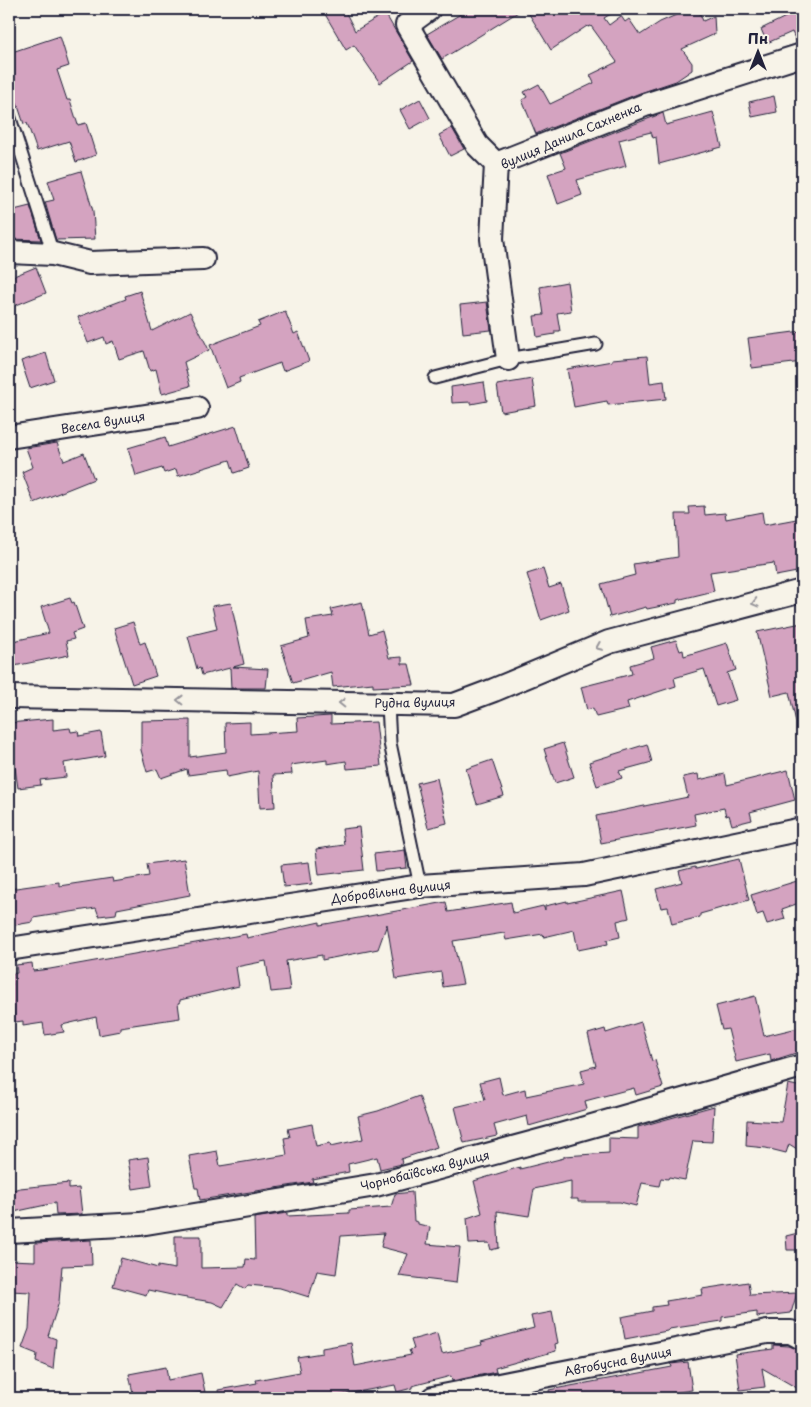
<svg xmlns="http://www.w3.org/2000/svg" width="811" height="1407" viewBox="0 0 811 1407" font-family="'Playpen Sans',sans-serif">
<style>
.building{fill:#d4a3c0;stroke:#22223b}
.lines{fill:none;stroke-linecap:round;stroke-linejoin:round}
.lane-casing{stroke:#22223b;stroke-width:15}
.street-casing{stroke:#22223b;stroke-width:26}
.lane{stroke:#f7f3e8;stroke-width:11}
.street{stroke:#f7f3e8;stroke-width:22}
.oneway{stroke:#97959a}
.labels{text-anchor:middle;stroke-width:4;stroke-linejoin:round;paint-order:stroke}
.street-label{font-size:12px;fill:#22223b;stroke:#f7f3e8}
</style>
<rect width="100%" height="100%" fill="#f7f3e8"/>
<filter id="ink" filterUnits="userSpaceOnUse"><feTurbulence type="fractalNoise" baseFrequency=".02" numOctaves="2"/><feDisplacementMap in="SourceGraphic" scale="10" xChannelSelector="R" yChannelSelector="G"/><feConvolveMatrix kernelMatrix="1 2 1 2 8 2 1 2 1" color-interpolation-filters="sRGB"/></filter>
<g filter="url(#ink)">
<!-- building -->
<g class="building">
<polygon points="322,9 344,9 355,31 385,13 413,61 380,83 354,45 346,50"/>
<polygon points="469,9 523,9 442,59 427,34"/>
<polygon points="526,9 619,9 604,18 609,25 621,16 625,22 629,19 640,35 660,22 690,9 698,9 703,21 714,16 715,34 682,49 692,63 692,70 676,81 640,93 551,128 551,127 536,134 522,100 527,97 524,92 539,84 550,104 594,83 590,75 617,62 591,26 588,27 587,26 551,50"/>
<polygon points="802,9 802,42 797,43 792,32 767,43 761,29"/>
<polygon points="60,36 69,66 57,70 67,100 70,100 78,125 86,123 96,155 76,162 69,141 37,151 27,123 24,124 9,79 9,53"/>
<polygon points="774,96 777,112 752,117 749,102"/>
<polygon points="420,99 430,118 410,129 400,110"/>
<polygon points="713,112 722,147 659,164 656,137 653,138 651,132 619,140 626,166 577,180 582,195 558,204 548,174 566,168 560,153 663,113 666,125"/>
<polygon points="452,128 464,149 450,156 439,135"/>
<polygon points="81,171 93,211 95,239 56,240 45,202 54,200 48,181"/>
<polygon points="30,206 41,240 11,239 10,211"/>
<polygon points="36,267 46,293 9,308 9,278"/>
<polygon points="567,282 571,311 557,313 560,331 555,331 555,334 537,337 534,316 544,315 540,287"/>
<polygon points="140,291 152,331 190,312 209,350 184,362 190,386 162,394 156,369 150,371 144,351 119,359 113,341 106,344 104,337 88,343 78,317 126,299 125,296"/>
<polygon points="487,302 491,330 463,333 460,305"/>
<polygon points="285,311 294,334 298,332 309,361 283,371 280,363 239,378 240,382 226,388 210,345 260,326 258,322"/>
<polygon points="802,331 802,362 752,368 748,338"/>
<polygon points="46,353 54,380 30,388 21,361"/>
<polygon points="647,356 650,383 664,381 666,399 608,405 607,401 574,407 567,369 612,361 612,359"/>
<polygon points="532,379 536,406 501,412 497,385"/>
<polygon points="484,382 487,401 471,404 471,402 452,403 451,387"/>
<polygon points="236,426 249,468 234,473 230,460 178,476 176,469 164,473 162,468 136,476 128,448 165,437 168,447"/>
<polygon points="57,443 64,461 84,453 94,479 34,503 22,472 33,467 26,448"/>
<polygon points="704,506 705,515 725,513 726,519 762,512 764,525 802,518 802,571 776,576 774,563 710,572 714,591 677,600 677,603 647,609 646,607 610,617 601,584 635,575 633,564 678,557 676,514 690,514 689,507"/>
<polygon points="543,569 549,588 561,584 569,610 541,620 527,574"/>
<polygon points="70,598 72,603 74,602 83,629 72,633 74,639 66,641 69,655 9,667 9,642 49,633 41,607"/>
<polygon points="362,602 369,634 382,630 389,658 402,657 402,664 409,664 414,685 373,687 373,683 333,687 331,672 293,683 281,646 309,638 306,620 333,616 331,609"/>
<polygon points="231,603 244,664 233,667 268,669 266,688 231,688 230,668 202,675 200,668 197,669 188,636 217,629 212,606"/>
<polygon points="133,622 140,644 145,642 156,676 132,684 114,628"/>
<polygon points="802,623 802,721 796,722 789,692 772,696 757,632"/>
<polygon points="676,640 680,651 683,650 684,656 727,643 736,670 727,673 736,700 716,706 704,669 674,678 676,686 627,702 629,709 596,717 593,708 587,710 581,687 632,674 630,665 654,658 651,647"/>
<polygon points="331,716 331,724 376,722 381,766 347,769 346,761 327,764 327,760 291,765 292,774 273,775 275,807 260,808 258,771 227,777 226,770 188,775 187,769 161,778 157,769 147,772 141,750 141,721 190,720 190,757 226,752 225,723 250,722 250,734 298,731 297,718"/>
<polygon points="53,719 53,730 70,728 71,732 78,731 79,736 101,732 105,756 64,763 66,777 40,780 41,785 18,788 15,768 9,769 9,723"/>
<polygon points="563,743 574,777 555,783 544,749"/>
<polygon points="647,744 652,762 619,771 622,778 597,786 589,762"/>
<polygon points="492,760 504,796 477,804 466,769"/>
<polygon points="788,770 795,800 750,812 752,820 732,825 729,815 726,816 724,808 694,814 696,825 601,843 596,816 688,797 683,777 698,774 699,780 725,774 727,785"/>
<polygon points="437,778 447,823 428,828 417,783"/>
<polygon points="359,827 364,870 319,875 316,849 344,845 342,829"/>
<polygon points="405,850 407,868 376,871 374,854"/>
<polygon points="184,859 190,895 117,909 116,914 99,916 96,908 33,918 33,922 9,926 9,889 59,882 59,886 112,878 113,882 149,876 147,864"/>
<polygon points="739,859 749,900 700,914 700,917 672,924 668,907 661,908 656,889 682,882 679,871 695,867 696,869"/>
<polygon points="309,862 312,884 284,887 281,865"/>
<polygon points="797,881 802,902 782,909 785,919 767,924 763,913 757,915 751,895"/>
<polygon points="623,891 629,918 617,921 620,937 607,940 608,944 578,950 574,930 544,937 543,934 506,940 504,933 453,941 463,984 443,987 441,972 396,979 387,924 378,949 322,960 322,955 286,961 290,990 271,992 266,961 236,967 239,986 180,1000 180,1002 178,1003 180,1018 120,1027 120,1031 99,1035 96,1017 62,1025 64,1032 45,1035 43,1023 23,1026 23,1021 15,1022 9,986 12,985 10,974 17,973 16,965 32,963 33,971 50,969 246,934 247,938 320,922 320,925 446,902 448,912 511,902 513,913 543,906 545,910 545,906 567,901 567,903"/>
<polygon points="755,996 764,1036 802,1027 802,1051 771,1061 770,1054 736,1062 728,1029 722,1030 716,1006"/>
<polygon points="641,1022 652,1061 655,1060 663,1087 636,1095 634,1088 585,1101 587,1109 529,1126 527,1116 494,1125 497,1136 464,1143 455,1107 485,1100 480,1082 499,1077 503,1095 525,1089 526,1096 584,1084 581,1070 596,1066 588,1034 605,1029 606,1033"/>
<polygon points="788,1084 802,1087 802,1152 789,1144 786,1153 766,1148 746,1146 747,1120 781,1122"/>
<polygon points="419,1096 437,1147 401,1159 402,1164 380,1169 377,1157 348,1164 349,1172 312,1179 313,1182 200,1200 198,1188 195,1188 189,1156 217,1151 220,1166 287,1155 284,1138 290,1137 288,1129 312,1124 316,1146 330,1143 331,1146 363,1139 358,1116 378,1111"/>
<polygon points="714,1106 712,1142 693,1141 685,1180 669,1177 668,1179 661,1178 659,1186 642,1183 636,1206 620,1202 578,1202 578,1199 571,1199 571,1181 534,1189 529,1216 497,1211 499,1248 491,1250 489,1243 469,1244 467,1218 482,1213 474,1181 520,1167 520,1169 564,1158 564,1156 609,1153 609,1138 638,1139 638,1127"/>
<polygon points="148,1157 152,1186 133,1189 128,1160"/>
<polygon points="69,1183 69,1189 79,1188 82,1214 56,1215 55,1203 9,1213 9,1191 20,1188"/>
<polygon points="412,1192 414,1221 418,1222 418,1224 430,1227 427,1244 460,1247 456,1283 399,1276 408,1254 381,1247 384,1233 341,1236 336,1274 317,1271 309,1297 280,1288 248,1285 245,1289 237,1284 223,1307 212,1302 181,1297 148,1290 146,1295 113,1286 121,1258 158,1268 158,1266 175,1269 175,1236 201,1236 201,1268 245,1267 246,1259 255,1260 254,1218 287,1213 287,1216 349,1213 349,1210 391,1207 395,1194"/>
<polygon points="802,1232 802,1250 787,1250 786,1236"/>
<polygon points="91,1240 92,1265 62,1266 59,1302 48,1336 56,1339 53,1369 36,1362 37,1354 22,1348 29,1329 31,1292 9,1291 9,1260 35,1261 35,1243"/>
<polygon points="748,1282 750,1295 797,1293 791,1313 757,1317 757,1312 722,1317 722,1321 669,1329 667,1331 625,1339 621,1317 652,1311 652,1307 667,1305 666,1301 703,1295 702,1289"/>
<polygon points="552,1312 558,1343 555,1344 556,1351 495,1368 496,1372 452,1381 451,1376 412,1386 412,1388 397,1392 395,1385 325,1398 219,1398 218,1390 257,1383 256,1380 300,1372 297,1357 322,1353 322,1348 351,1343 355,1366 411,1355 409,1350 414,1349 411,1340 437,1333 442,1354 482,1345 481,1342 534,1328 531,1316"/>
<polygon points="773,1345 789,1346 802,1351 802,1391 762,1368 765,1387 740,1390 735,1354 773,1349"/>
<polygon points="688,1362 692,1390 639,1398 550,1398 549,1390 672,1367 671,1364"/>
<polygon points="166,1367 168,1380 201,1373 205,1392 166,1398 134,1398 129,1374"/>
</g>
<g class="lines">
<!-- lane casing -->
<g class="lane-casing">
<g id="lane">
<polyline points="9,115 53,254"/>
<polyline points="435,378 508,359 596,344"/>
<polyline points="388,704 390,743 420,886"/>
</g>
</g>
<!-- street casing -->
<g class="street-casing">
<g id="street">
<polyline points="429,9 407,25 477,145 496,164"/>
<polyline points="9,252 53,254 90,263 203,259"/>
<polyline points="508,359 492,239 496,164 645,105 802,55"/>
<polyline points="9,437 197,408"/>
<polyline points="9,697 454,705 494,690 609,642 802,591"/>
<polyline points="9,949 420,886 584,875 802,829"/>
<polyline points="9,1231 140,1224 376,1185 553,1137 802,1066"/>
<polyline points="433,1398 767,1332 791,1332 802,1338"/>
</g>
</g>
<!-- lane -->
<use href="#lane" class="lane"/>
<!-- street -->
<use href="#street" class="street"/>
</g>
<!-- one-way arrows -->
<defs><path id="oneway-chevron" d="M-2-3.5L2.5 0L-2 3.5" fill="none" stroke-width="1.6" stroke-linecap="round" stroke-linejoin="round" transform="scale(1.25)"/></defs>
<g class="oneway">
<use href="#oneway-chevron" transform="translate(755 603) rotate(165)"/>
<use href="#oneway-chevron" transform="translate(599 647) rotate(157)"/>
<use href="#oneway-chevron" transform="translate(180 700) rotate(-179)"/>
<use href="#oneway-chevron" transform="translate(342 703) rotate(-179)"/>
</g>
</g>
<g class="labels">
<!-- street labels -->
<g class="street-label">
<text transform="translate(571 136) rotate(-23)" y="4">вулиця Данила Сахненка</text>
<text transform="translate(103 423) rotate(-9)" y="4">Весела вулиця</text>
<text transform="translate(415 703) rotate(-1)" y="4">Рудна вулиця</text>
<text transform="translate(391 892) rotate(-7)" y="4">Добровільна вулиця</text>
<text transform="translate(425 1171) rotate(-14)" y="4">Чорнобаївська вулиця</text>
<text transform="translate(618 1362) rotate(-11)" y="4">Автобусна вулиця</text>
</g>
</g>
<!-- margin -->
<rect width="811" height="1407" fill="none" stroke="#f7f3e8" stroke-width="30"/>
<rect x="15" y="15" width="781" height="1377" fill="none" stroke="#22223b" stroke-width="2" filter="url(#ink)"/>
<!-- north arrow -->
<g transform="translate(758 52)" stroke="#f7f3e8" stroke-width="4" paint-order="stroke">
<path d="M0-4L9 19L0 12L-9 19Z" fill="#22223b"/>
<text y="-8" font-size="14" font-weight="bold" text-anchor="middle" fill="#22223b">Пн</text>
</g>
</svg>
